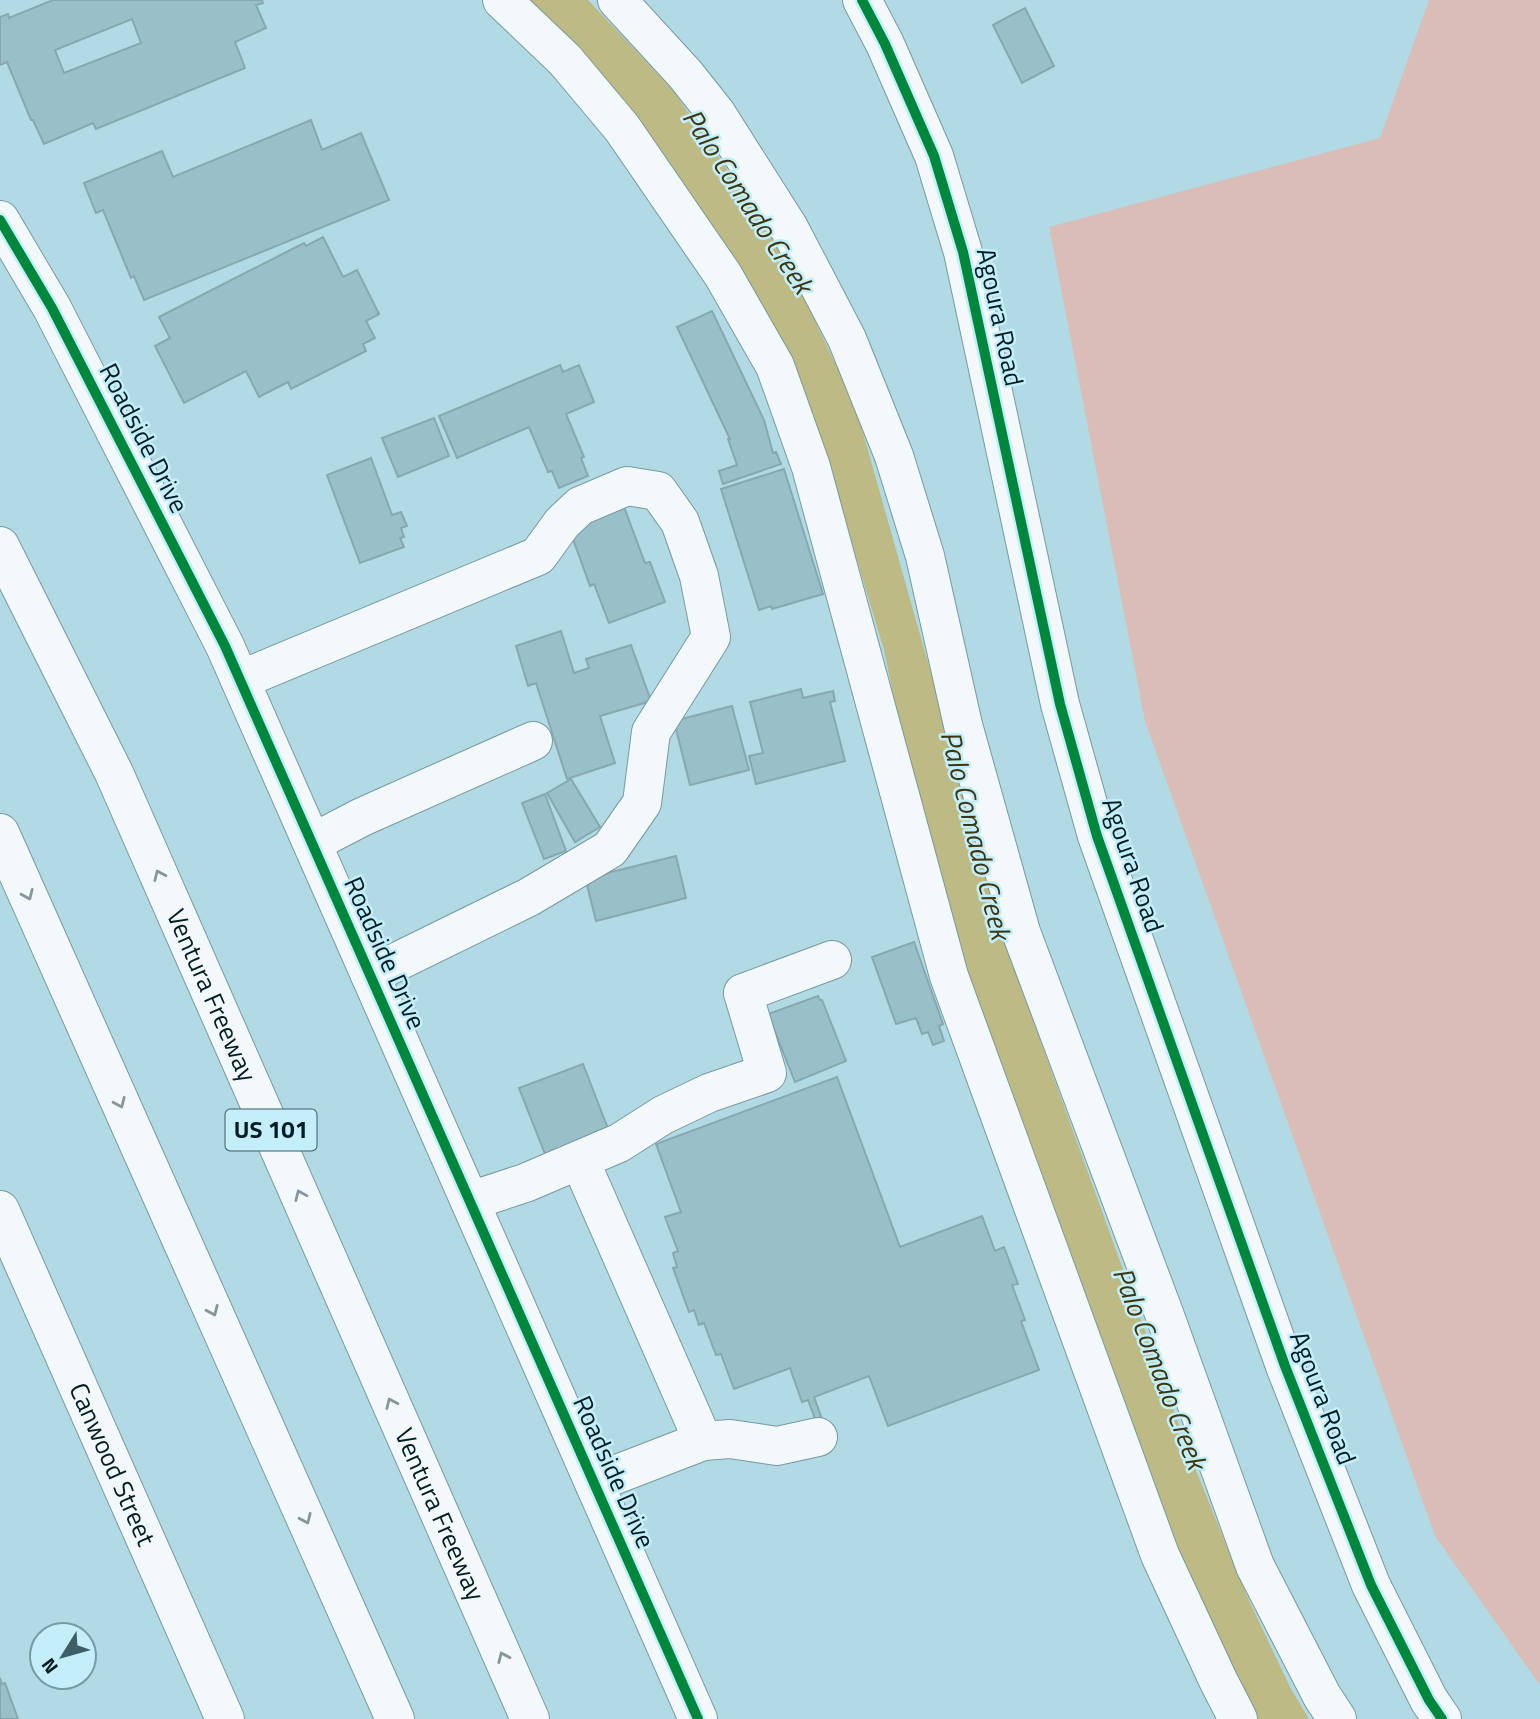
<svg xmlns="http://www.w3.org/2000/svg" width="1540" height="1719" viewBox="0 0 1540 1719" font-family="'Titillium Web',sans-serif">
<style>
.green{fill:#d9bdb6}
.water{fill:#beba83}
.building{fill:#99c0c9;stroke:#87a8af;stroke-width:2;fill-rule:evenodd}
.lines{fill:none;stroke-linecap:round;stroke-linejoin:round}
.minor-casing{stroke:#7899a0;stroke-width:40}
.major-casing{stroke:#7899a0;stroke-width:40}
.highway-casing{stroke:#7899a0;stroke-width:40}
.minor{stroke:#f3f9fb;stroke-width:38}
.major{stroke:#f3f9fb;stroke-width:38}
.highway{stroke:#f3f9fb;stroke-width:38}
.cycleway-casing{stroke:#c4effa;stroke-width:15}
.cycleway{stroke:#00873e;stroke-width:10}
.oneway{stroke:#86969a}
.labels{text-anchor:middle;stroke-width:5;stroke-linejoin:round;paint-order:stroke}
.shield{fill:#c4effa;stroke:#3b5c64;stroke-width:2}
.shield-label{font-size:24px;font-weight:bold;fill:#001d24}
.street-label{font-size:26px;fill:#001d24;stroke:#c4effa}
.water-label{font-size:28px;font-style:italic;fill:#3f3611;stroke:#c4effa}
</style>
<rect width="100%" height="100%" fill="#b1dae4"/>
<!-- green -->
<polygon class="green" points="1429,0 1540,0 1540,1685 1435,1536 1145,721 1049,227 1380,138"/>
<!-- water -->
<polygon class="water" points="527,0 588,0 672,89 736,182 789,265 856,408 936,691 998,923 1191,1458 1247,1596 1290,1687 1309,1719 1257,1719 1174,1550 1131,1431 1133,1423 955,941 896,708 884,650 815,421 739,264 639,120"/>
<!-- building -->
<g class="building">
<path d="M53 0H262L263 3 256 5 266 28 235 42 245 68 96 129 93 123 44 144 33 120H31L7 62 0 65V17L8 14 9 18ZM132 19 141 43 64 73 55 50Z"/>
<polygon points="1025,8 1054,66 1022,83 993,25"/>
<polygon points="311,120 322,150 361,133 389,200 144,300 134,276 131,278 103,210 96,213 84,183 162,151 173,177"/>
<polygon points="323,237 343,277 357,270 379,314 366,321 375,338 363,344 366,351 291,389 288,382 259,397 246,371 184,403 155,346 170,338 159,317 304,243 306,246"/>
<polygon points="712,311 764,420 773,453 776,452 781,464 723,484 719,471 737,465 728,439 730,439 677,327"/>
<polygon points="560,365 563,372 579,365 594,402 566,414 584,457 581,458 588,476 559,488 552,471 548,472 529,427 457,458 439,416"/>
<polygon points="434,418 449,456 398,477 382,438"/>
<polygon points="371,458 392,515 401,512 407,526 401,528 404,537 400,538 404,547 360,563 327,475"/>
<polygon points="784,469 823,594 772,609 771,606 759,610 721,489"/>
<polygon points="624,507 645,563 650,562 665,602 609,623 594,584 590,586 569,528"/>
<polygon points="561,631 574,673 589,668 586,659 631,645 651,701 600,716 615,763 567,779 536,683 528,686 516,646"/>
<polygon points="801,689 803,698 833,691 835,701 830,702 845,761 756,784 749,756 763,753 750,702"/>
<polygon points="732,706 749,770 690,785 674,721"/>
<polygon points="571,779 600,827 575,842 547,793"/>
<polygon points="545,794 566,851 544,859 522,803"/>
<polygon points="676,856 686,898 596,921 587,885 589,885 587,878"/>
<polygon points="914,942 943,1024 939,1026 944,1041 933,1045 928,1032 922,1034 916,1018 896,1024 872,957"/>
<polygon points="818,996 820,1000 822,1000 846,1061 795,1082 768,1014"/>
<polygon points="583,1064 610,1134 547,1159 519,1088"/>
<polygon points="837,1077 900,1247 982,1216 995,1251 1004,1247 1018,1284 1012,1285 1025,1320 1021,1321 1039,1370 888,1426 869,1376 814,1397 832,1446 826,1448 808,1400 802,1402 790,1368 734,1389 721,1354 716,1355 704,1323 699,1325 694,1310 689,1312 673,1268 677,1267 673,1253 678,1251 665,1217 681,1212 656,1144"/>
<polygon points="0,1678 2,1684 5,1683 18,1719 0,1719"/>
</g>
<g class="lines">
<!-- minor casing -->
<g class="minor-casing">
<g id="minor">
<polyline points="502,0 565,60 622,128 723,275 775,366 811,467 949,976 1160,1555 1218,1680 1238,1719"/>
<polyline points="617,0 685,74 716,113 789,228 847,339 894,456 925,556 963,725 1021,932 1165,1316 1255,1566 1322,1696 1337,1719"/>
<polyline points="0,220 52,308 225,646 698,1719"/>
<polyline points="240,680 538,556 562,523 580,506 627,486 658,491 680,522 699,576 711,637 651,732 642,803 610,849 529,897 370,975"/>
<polyline points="312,843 362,817 533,741"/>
<polyline points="588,1179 703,1441 594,1483"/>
<polyline points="470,1201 525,1183 619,1143 663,1115 709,1093 767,1073 743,993 832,960"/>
<path id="s1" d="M0 1210 225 1719"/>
<polyline points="703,1441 730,1439 777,1446 818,1437"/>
</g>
</g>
<!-- major casing -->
<g class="major-casing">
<polyline id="major" points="862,0 885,44 934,156 963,252 1060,704 1097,836 1285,1366 1371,1585 1429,1700 1442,1719"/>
</g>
<!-- highway casing -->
<g class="highway-casing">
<g id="highway">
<path id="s2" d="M0 546 114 773 530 1719"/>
<polyline points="0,833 395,1719"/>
</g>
</g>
<!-- minor -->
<use href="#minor" class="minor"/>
<!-- major -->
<use href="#major" class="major"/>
<!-- highway -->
<use href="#highway" class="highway"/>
<!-- cycleway casing -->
<g class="cycleway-casing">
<g id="cycleway">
<polyline points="862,0 885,44 934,156 963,252 1060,704 1097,836 1285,1366 1371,1585 1429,1700 1442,1719"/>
<polyline points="0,220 52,308 225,646 698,1719"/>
</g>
</g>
<!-- cycleway -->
<use href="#cycleway" class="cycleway"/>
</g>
<!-- one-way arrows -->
<defs><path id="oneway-chevron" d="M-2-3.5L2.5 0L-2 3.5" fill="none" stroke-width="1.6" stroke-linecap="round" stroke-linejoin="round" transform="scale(1.75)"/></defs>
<g class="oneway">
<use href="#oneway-chevron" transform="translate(159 875) rotate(-114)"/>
<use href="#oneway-chevron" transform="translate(28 895) rotate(66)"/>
<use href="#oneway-chevron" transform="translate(120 1103) rotate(66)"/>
<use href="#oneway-chevron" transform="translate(300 1195) rotate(-114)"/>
<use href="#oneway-chevron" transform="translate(213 1311) rotate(66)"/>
<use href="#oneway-chevron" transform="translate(391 1403) rotate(-114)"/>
<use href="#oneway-chevron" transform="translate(306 1519) rotate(66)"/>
<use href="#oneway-chevron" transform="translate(503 1657) rotate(-114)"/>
</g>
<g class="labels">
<!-- shield labels -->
<rect class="shield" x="225.5" y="1109.5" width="91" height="41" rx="5"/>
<g class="shield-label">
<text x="271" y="1138">US 101</text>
</g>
<!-- street labels -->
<g class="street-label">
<text transform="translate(1000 317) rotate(78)" y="9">Agoura Road</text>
<text transform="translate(144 438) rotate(63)" y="9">Roadside Drive</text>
<text transform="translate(1133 865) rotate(71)" y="9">Agoura Road</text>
<text transform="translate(385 953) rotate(66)" y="9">Roadside Drive</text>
<text dy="9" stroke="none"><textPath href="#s2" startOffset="497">Ventura Freeway</textPath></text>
<text transform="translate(1323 1398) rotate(69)" y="9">Agoura Road</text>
<text dy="9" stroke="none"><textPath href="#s1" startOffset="278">Canwood Street</textPath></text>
<text transform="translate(614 1472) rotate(66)" y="9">Roadside Drive</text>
<text dy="9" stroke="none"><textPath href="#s2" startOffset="1064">Ventura Freeway</textPath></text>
</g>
<!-- water labels -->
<g class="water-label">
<text transform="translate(748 201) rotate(57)" y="10">Palo Comado Creek</text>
<text transform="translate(976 835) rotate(76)" y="10">Palo Comado Creek</text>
<text transform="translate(1160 1368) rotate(69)" y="10">Palo Comado Creek</text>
</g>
</g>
<!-- north arrow -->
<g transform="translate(63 1656) rotate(233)"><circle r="33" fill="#c4effa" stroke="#769ba4" stroke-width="2"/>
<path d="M0-5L12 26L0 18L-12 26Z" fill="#3e5f67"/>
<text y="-10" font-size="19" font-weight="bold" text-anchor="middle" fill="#001d24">N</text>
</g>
</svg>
